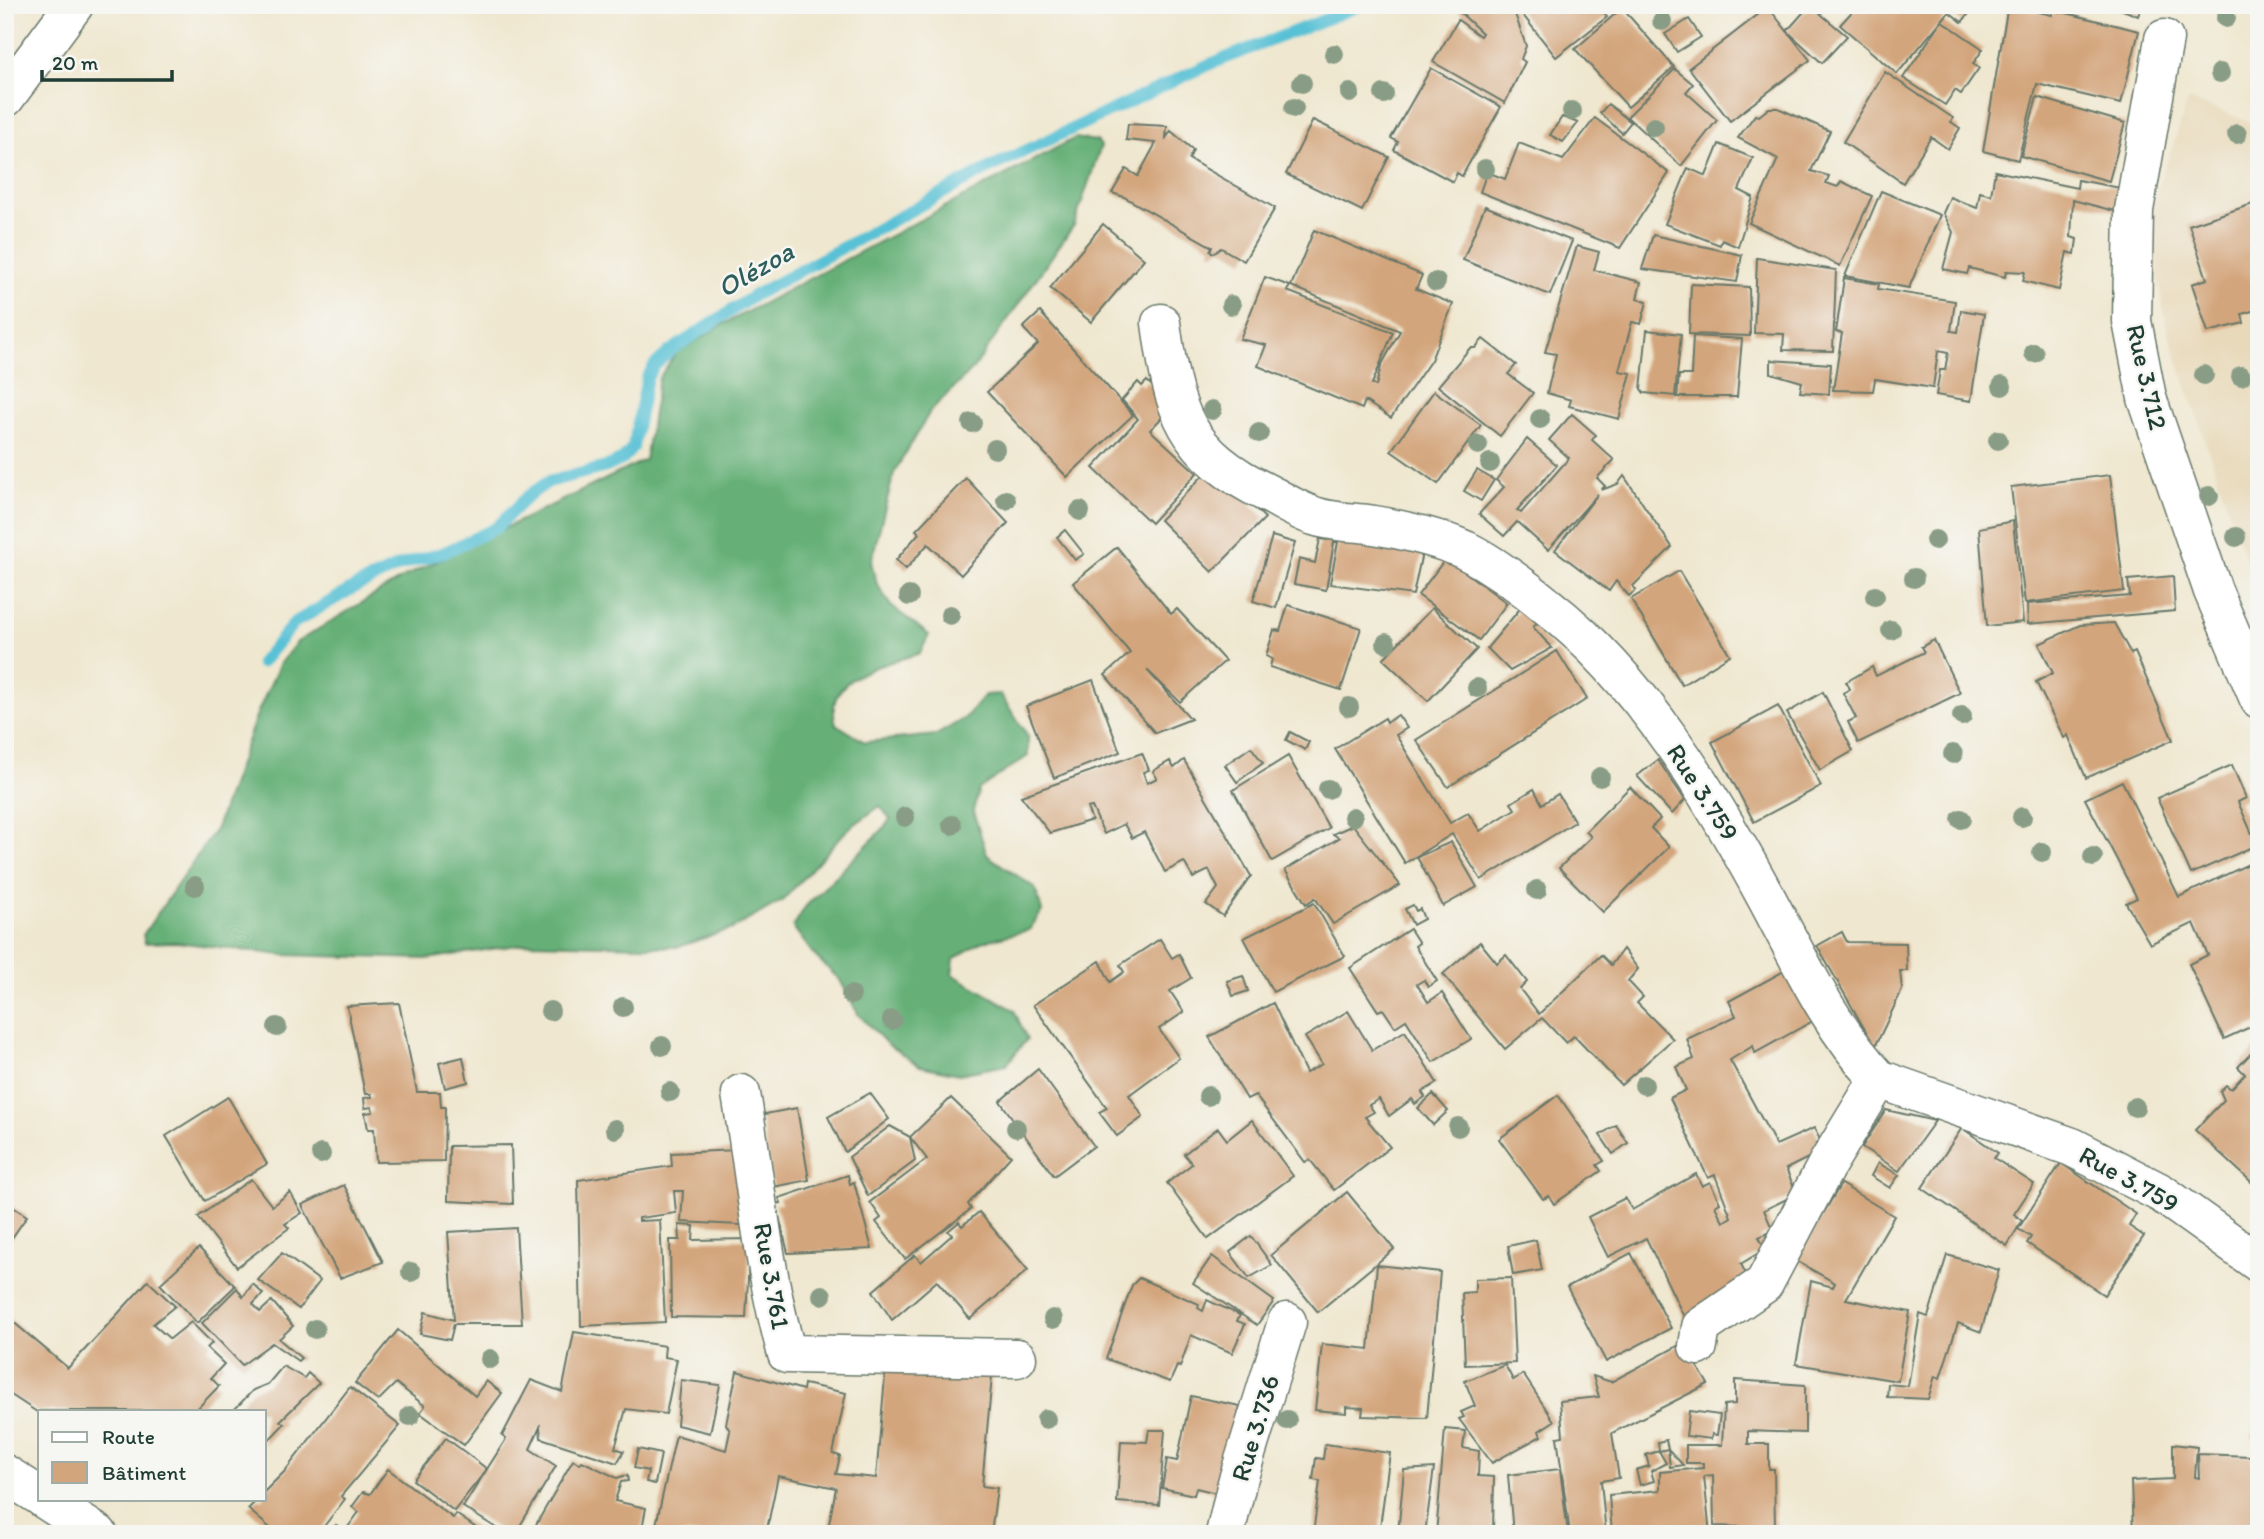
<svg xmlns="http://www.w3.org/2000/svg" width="2264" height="1539" viewBox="0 0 2264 1539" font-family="Itim,sans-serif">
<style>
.built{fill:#e8d9ba}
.forest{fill:#66b078;stroke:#427656;stroke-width:2}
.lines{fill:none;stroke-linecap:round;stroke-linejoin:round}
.stream{stroke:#59c1d5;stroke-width:12}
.building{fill:#d3a57c}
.minor-casing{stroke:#68786a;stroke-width:41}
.major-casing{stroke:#68786a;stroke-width:41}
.minor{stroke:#fff;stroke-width:38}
.major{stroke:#fff;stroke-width:38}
.tree{fill:#899d86}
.labels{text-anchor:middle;stroke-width:5;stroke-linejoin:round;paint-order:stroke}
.street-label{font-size:26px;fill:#1f3d34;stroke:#f6f6f2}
.water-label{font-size:28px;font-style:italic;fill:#2e5e5c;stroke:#f6f6f2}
</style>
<rect width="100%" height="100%" fill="#f6f6f2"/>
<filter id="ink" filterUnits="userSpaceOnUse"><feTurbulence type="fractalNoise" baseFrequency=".0143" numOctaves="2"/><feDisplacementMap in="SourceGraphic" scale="14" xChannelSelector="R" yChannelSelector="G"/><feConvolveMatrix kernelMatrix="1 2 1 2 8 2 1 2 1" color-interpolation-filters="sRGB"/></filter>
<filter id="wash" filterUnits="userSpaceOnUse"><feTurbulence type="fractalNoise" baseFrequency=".00686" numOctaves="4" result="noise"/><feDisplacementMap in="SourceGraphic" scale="28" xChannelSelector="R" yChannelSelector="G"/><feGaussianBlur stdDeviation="1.57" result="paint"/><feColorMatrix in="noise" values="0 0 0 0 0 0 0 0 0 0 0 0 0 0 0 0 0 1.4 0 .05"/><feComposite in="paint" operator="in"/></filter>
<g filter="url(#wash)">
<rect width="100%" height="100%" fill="#efe7cf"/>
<!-- built -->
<polygon class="built" points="2189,99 2259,126 2259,599 2167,328 2147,219"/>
<!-- forest -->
<path class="forest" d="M1075 138 1097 141 1101 146 1074 225 973 369 931 410 894 473 871 562 877 584 891 606 929 635 920 653C885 665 821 675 836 724L865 742 936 735 965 718 985 695 1000 694 1028 736V756L979 789 973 811 987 855 1035 888 1042 911 1029 930 981 942 954 959 952 974 1014 1010 1027 1039 1006 1065 959 1074 920 1066 888 1045 858 1014 840 980 814 955 793 927 806 906 884 828 890 819 880 806 847 830 783 900 732 929 678 947 530 943 427 959 282 955 176 942 145 943 143 935 216 828 257 714 280 663 297 642 406 576 645 460 659 378 676 353 720 326Z"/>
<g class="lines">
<!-- stream -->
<polyline class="stream" points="261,663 294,623 355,587 401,565 445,552 496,528 528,496 548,482 606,467 623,459 633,447 647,378 654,366 670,351 755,295 991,167 1210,64 1362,5"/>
</g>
<g id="blocks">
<!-- building -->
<g class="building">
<polygon points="1452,5 1512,5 1526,46 1521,59 1525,62 1505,103 1433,62 1458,20 1480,36 1482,33"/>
<polygon points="1515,5 1598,5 1607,17 1556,57"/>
<polygon points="1810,5 1847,36 1822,63 1787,31"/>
<polygon points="1858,5 1976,5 1962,22 1949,12 1897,74 1840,25"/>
<polygon points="2008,5 2052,15 2054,10 2139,31 2121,104 2037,84 2018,160 1983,151"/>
<polygon points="2110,5 2142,5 2138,16"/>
<polygon points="1768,7 1810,60 1730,121 1689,68"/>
<polygon points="1622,8 1674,67 1628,107 1575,49"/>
<polygon points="1689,19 1701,37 1677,52 1665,34"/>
<polygon points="1942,21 1983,49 1973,64 1979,68 1961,94 1955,90 1945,105 1903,78"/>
<polygon points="1431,68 1501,107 1462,176 1457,173 1453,182 1394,150 1398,142 1391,138"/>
<polygon points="1675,69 1693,84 1686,92 1717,120 1681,166 1627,117"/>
<polygon points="1885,72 1953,118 1951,122 1960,128 1948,149 1931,137 1903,183 1843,142"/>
<polygon points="2037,97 2125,123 2109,181 2021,156"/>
<polygon points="1608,104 1631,122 1622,133 1600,113"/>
<polygon points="1769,108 1778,108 1830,131 1811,171 1829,176 1826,183 1838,187 1841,181 1872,196 1840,266 1749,223 1778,159 1738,138 1755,115 1759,116"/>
<polygon points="1562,117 1578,123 1563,142 1550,135"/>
<polygon points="1595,118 1669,173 1620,248 1480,192 1487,172 1505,179 1519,143 1563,160"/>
<polygon points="1313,120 1389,157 1362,211 1286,174"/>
<polygon points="1128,124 1167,126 1166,138 1171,131 1193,150 1189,159 1275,208 1244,261 1221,248 1214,253 1210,251 1212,247 1124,197 1112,193 1126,169 1138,176 1156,143 1126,140"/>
<polygon points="1719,144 1753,158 1739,190 1753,197 1738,247 1722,240 1720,245 1665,224 1688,168 1706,176"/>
<polygon points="1995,171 2077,188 2078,180 2126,189 2122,213 2073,200 2071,237 2077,239 2075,254 2067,252 2059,290 2023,281 2025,272 2006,271 2005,277 1969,268 1967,274 1943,269 1953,232 1943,213 1950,197 1977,208 1980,192 1991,195"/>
<polygon points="1881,191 1940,215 1909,288 1845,276"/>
<polygon points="2259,202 2259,309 2242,314 2244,323 2208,332 2192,284 2207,279 2189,225"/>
<polygon points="1485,206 1572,241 1550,295 1463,260"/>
<polygon points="1103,224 1144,259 1091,322 1050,288"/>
<polygon points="1314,230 1422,275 1416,289 1453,304 1431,360 1391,418 1365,401 1362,409 1258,366 1266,345 1240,339 1265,277 1290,286 1287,291 1393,332 1372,384 1376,386 1381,366 1400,331 1291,286"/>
<polygon points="1653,235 1742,255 1737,282 1642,269"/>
<polygon points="1577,246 1599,252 1594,270 1641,282 1637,299 1647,302 1641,324 1632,322 1619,371 1631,373 1619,419 1569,406 1571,400 1547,393 1556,354 1545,352"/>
<polygon points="1757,258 1836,270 1833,351 1783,350 1784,334 1754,333"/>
<polygon points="1844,278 1879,284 1878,289 1955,301 1951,331 1958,332 1961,310 1984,314 1971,401 1936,395 1940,370 1945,370 1948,353 1938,351 1933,388 1875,379 1873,391 1833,390 1842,333 1836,332"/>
<polygon points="1691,284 1749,287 1750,336 1689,334"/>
<polygon points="1040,312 1133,415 1067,477 987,392 1038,344 1023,328"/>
<polygon points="1647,330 1681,334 1675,396 1644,393 1641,389"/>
<polygon points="1693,336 1742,339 1737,397 1677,397 1679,375 1691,375"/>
<polygon points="1483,339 1516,365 1508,374 1533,393 1500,436 1438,386 1470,348 1475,348"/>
<polygon points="1771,360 1831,364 1829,394 1800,392 1802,382 1771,373"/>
<polygon points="1147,381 1173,406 1150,430 1197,473 1151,523 1093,468 1138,419 1122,400 1138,382 1142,386"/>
<polygon points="1434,391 1481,425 1438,484 1391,451"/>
<polygon points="1572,414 1596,435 1592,440 1614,460 1597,478 1605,486 1601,490 1618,484 1624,476 1672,547 1633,586 1636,590 1629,596 1616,581 1609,591 1555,550 1598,494 1548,550 1517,522 1504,536 1479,514 1504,487 1496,480 1527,439 1557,465 1517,510 1521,513 1569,458 1549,440"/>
<polygon points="1212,466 1265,518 1212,572 1160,520"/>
<polygon points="1477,470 1494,480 1481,501 1464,491"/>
<polygon points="2110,475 2124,591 2025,603 2011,487"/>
<polygon points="966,478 1008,523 961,575 928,544 906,569 896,560 919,533 916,530"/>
<polygon points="2013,521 2023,622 1987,626 1979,528"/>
<polygon points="1330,528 1423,548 1413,595 1330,584 1338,542 1334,542 1326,590 1294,584 1299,559 1315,563 1320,539 1327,540"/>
<polygon points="1065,530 1084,554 1075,560 1057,537"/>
<polygon points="1272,536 1295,543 1276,608 1253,601"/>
<polygon points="1117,547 1171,614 1177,609 1225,661 1180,702 1147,670 1191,719 1155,733 1105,675 1130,653 1073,583"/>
<polygon points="1446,558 1507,603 1479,640 1418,595"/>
<polygon points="1679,571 1730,655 1682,685 1631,599"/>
<polygon points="2173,576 2175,611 2028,624 2027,604 2130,596 2128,580"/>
<polygon points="1524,604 1541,618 1533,627 1552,648 1510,671 1487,648"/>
<polygon points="1288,605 1361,628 1341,690 1270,667 1272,659 1266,656 1274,630 1280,631"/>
<polygon points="1432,608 1477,649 1428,701 1383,659"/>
<polygon points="2114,623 2131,654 2135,652 2173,740 2086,778 2068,735 2064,738 2036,682 2053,673 2039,644 2080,625"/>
<polygon points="1934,640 1960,693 1858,743 1848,722 1856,718 1843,693 1850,689 1846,682 1872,667 1876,676 1924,652 1921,647"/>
<polygon points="1557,651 1587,699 1448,787 1416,740"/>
<polygon points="1093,680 1120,752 1054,778 1026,706"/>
<polygon points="1823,692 1853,751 1820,770 1787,713"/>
<polygon points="1778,706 1821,786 1754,822 1712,742"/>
<polygon points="1398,715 1407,728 1396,735 1450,823 1468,813 1480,831 1515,809 1511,803 1534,789 1542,804 1558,794 1575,822 1481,880 1452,834 1405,863 1335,749 1385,718 1387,722"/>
<polygon points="1290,732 1309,742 1305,750 1286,740"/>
<polygon points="1251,747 1263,763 1237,782 1225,765"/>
<polygon points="1142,753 1149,770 1143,772 1147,783 1157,778 1153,771 1170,761 1174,768 1184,760 1251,876 1223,916 1206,904 1218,888 1209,870 1193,878 1184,862 1165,872 1144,832 1132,838 1124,824 1104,834 1092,807 1087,808 1092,820 1050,833 1021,796"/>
<polygon points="1288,756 1329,828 1272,861 1233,790"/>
<polygon points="1658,760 1685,800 1672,814 1637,776"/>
<polygon points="2232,765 2246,798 2238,802 2257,845 2191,874 2157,798"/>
<polygon points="2122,781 2179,897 2257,860 2259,864 2259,1023 2224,1039 2189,964 2208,955 2194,923 2150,944 2126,903 2137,898 2085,799"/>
<polygon points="1630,787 1660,819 1651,828 1669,847 1603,912 1559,868 1591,837 1586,831"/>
<polygon points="1353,825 1400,885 1333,924 1315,898 1306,904 1285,870 1339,838 1333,834"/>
<polygon points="1451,842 1477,887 1443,906 1417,857"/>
<polygon points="1314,903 1345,956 1273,992 1244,938"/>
<polygon points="1413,905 1416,911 1420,909 1424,919 1413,925 1405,909"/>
<polygon points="1410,929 1419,943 1415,946 1437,981 1428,987 1424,980 1417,984 1428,1002 1442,993 1471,1039 1433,1062 1406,1020 1395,1027 1383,1009 1378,1011 1350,968"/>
<polygon points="1842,932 1847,942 1906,943 1907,971 1900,971 1902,990 1875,1047 1817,946"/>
<polygon points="1160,939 1172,958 1179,954 1191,978 1170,991 1184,1012 1159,1029 1179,1058 1129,1095 1143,1117 1117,1136 1099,1112 1107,1108 1033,1005 1100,961 1110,982 1124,972 1120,965"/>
<polygon points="1480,942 1497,963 1506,955 1527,982 1520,989 1539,1014 1601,955 1611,965 1623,949 1638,969 1628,981 1643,997 1637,1003 1673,1039 1621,1085 1574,1036 1566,1043 1542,1018 1505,1049 1443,974"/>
<polygon points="1784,971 1810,1012 1811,1022 1755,1053 1753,1046 1730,1060 1776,1145 1814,1128 1821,1142 1816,1144 1820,1152 1786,1169 1797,1194 1764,1210 1773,1231 1759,1237 1765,1249 1741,1264 1750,1283 1685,1319 1646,1238 1608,1257 1588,1217 1625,1198 1632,1210 1696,1174 1702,1186 1710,1182 1720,1203 1715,1206 1723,1222 1731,1217 1715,1175 1708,1178 1670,1098 1686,1090 1676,1067 1694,1059 1687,1039 1736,1016 1729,1001"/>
<polygon points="1243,976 1248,991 1233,996 1227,981"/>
<polygon points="399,1003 417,1092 440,1092 441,1107 445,1107 444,1161 376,1162 374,1129 368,1129 365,1113 373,1112 372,1107 365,1108 364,1098 372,1097 371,1094 365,1094 347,1006"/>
<polygon points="1273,1003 1306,1073 1322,1064 1305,1037 1348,1011 1372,1050 1405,1031 1437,1083 1422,1092 1425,1097 1415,1104 1412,1099 1389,1116 1379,1099 1369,1105 1374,1112 1365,1117 1390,1147 1334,1190 1310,1160 1305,1162 1255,1095 1247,1099 1209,1037"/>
<polygon points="2255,1049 2259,1052 2259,1189 2195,1130 2224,1100 2220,1091 2226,1085 2231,1089 2245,1074 2238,1067"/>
<polygon points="463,1057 468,1082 445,1088 439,1063"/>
<polygon points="1038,1069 1094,1146 1054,1176 1000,1101"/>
<polygon points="870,1093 889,1119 845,1152 828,1117"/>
<polygon points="1433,1094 1448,1111 1433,1125 1418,1108"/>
<polygon points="1558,1095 1604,1161 1597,1165 1601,1171 1554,1204 1549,1196 1543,1199 1499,1139"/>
<polygon points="228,1097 267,1164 205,1201 166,1136"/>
<polygon points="951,1098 1011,1156 968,1204 971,1209 905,1259 876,1222 881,1218 870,1202 927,1159 910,1137"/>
<polygon points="797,1108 809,1180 773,1187 760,1115"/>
<polygon points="1886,1110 1935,1121 1899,1171 1862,1147"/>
<polygon points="1252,1120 1293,1176 1208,1239 1167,1183 1192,1164 1184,1154 1218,1128 1227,1140"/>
<polygon points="1616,1125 1628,1143 1613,1154 1600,1135"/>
<polygon points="890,1126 910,1137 915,1161 868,1196 849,1157"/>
<polygon points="1962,1128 1998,1153 1994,1158 2034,1184 2014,1214 2022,1221 2007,1246 1922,1188"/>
<polygon points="511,1145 513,1204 448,1201 449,1146"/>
<polygon points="760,1149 759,1226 681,1222 683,1191 674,1191 676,1213 639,1218 639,1221 660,1220 665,1322 581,1326 578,1180 672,1166 671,1153"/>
<polygon points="1878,1163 1899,1175 1890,1188 1871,1176"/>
<polygon points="2061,1163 2136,1214 2129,1226 2144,1236 2104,1295 2027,1243 2031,1237 2018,1229"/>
<polygon points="848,1175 850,1184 854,1182 872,1249 788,1253 776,1204 781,1203 779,1198"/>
<polygon points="251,1179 272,1206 290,1192 302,1213 285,1224 289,1228 237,1267 198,1217"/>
<polygon points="1841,1184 1894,1216 1846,1299 1910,1312 1898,1381 1796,1364 1811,1281 1833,1287 1835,1283 1795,1260"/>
<polygon points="344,1185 383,1262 340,1278 302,1205"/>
<polygon points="1347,1192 1394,1249 1318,1312 1271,1255"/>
<polygon points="5,1202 27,1216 5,1248"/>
<polygon points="979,1212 1028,1270 970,1319 937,1281 892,1320 873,1291 915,1255 921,1262 952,1235 948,1231 959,1222 962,1226"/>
<polygon points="679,1225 694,1226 693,1240 750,1239 746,1318 671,1317 670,1240 680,1240"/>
<polygon points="516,1228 522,1324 454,1324 450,1340 420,1334 425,1312 454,1320 448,1232"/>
<polygon points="1251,1236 1272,1265 1249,1278 1230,1252"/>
<polygon points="1536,1240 1542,1270 1513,1275 1508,1246"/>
<polygon points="199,1248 235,1286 197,1323 160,1284"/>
<polygon points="282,1253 320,1281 299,1309 258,1280"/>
<polygon points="1631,1253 1671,1328 1606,1362 1567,1287"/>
<polygon points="1947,1255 1999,1270 1981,1332 1958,1323 1940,1378 1935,1376 1928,1399 1887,1397 1888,1384 1908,1386 1920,1314 1928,1317"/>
<polygon points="1212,1256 1274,1301 1257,1325 1193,1283"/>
<polygon points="1377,1265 1440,1272 1427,1418 1362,1416 1363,1408 1346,1407 1346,1413 1315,1410 1322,1344 1369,1349"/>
<polygon points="1139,1278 1199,1304 1198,1308 1203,1311 1207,1300 1240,1315 1237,1321 1245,1324 1232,1353 1191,1335 1180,1367 1177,1366 1170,1382 1106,1359 1132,1285"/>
<polygon points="1511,1278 1515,1363 1465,1365 1462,1293 1475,1292 1475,1279"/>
<polygon points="148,1281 175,1306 153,1324 170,1339 191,1322 212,1343 207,1348 224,1364 211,1378 219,1386 195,1411 40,1411 40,1414 5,1391 5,1315 68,1368"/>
<polygon points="253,1284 263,1294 253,1304 260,1312 272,1301 293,1326 279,1339 301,1358 298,1361 272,1343 242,1365 202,1323 237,1288 243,1297"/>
<polygon points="398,1330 475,1396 486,1381 502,1393 464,1445 420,1413 425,1406 396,1383 378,1401 355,1383"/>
<polygon points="574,1332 665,1346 664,1357 677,1359 666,1414 626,1409 615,1448 624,1451 617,1463 541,1438 540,1427 530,1449 556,1466 515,1534 506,1534 463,1507 506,1439 502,1436 531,1380 562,1392"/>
<polygon points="1683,1343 1708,1384 1612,1433 1619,1478 1601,1481 1606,1534 1570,1534 1557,1437 1563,1436 1560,1401 1599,1397 1593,1376 1611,1382"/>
<polygon points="1505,1365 1513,1380 1523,1374 1554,1421 1539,1431 1541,1436 1492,1463 1459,1419 1464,1417 1461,1412 1475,1406 1465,1381"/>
<polygon points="283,1366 304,1378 308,1373 319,1383 280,1421 284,1424 264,1445 264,1411 233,1411 253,1390 268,1384"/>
<polygon points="886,1366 992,1376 982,1486 997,1488 991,1534 883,1530 883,1534 827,1534 836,1488 778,1476 766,1534 654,1534 676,1435 726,1450 730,1431 726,1424 737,1371 803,1390 804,1384 846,1393 833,1454 840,1456 836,1474 876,1478"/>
<polygon points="681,1380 720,1385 710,1433 677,1425"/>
<polygon points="1735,1380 1805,1385 1805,1433 1748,1431 1748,1444 1769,1444 1769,1469 1774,1469 1775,1528 1714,1526 1713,1475 1704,1476 1710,1534 1612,1534 1609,1495 1660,1490 1660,1472 1703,1468 1703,1463 1686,1463 1686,1445 1722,1445 1724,1405 1735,1404"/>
<polygon points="350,1387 400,1426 341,1496 345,1499 318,1534 277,1534 248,1509 258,1499 264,1499 264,1492 285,1471"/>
<polygon points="1191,1396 1240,1406 1221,1494 1196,1488 1194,1495 1162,1488 1167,1459 1177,1461"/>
<polygon points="1689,1411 1720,1415 1717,1435 1712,1434 1711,1439 1686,1436"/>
<polygon points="2258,1417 2259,1417 2259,1440 2252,1438"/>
<polygon points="1445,1429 1465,1431 1463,1448 1479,1451 1478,1476 1494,1477 1493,1534 1436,1534"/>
<polygon points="1149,1430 1165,1430 1159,1505 1117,1502 1121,1441 1147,1442"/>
<polygon points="446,1438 487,1469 454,1511 413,1480"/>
<polygon points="1666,1440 1668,1449 1683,1465 1670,1467 1668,1449 1659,1451 1658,1442"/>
<polygon points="1325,1444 1390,1453 1379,1534 1313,1534 1320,1481 1313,1480 1316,1458 1323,1459"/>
<polygon points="2173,1444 2197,1447 2195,1477 2199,1478 2198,1454 2251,1456 2259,1505 2259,1534 2133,1534 2131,1481 2173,1479"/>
<polygon points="638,1449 661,1454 655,1484 646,1482 648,1471 634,1468"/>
<polygon points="1659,1451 1666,1463 1651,1471 1654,1481 1640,1485 1636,1470 1649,1466 1646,1455"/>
<polygon points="573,1460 580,1464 582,1461 617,1478 627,1475 628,1481 621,1482 615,1501 646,1508 641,1534 545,1534 534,1528"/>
<polygon points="1434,1468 1425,1534 1398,1534 1404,1470"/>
<polygon points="388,1469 453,1518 456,1514 485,1534 330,1534 336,1525 345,1531 359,1512 352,1507 363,1492 370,1494"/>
<polygon points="1560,1469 1568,1534 1513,1534 1508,1475"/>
</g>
</g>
</g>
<g filter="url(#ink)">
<use href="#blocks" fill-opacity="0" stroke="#68786a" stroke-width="2"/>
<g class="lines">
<!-- minor casing -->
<g class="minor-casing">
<g id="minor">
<polyline points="2164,39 2134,210 2132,321 2147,398 2213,591 2259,699"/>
<path d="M1161 323C1173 412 1184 453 1269 494 1283 501 1298 511 1314 516 1330 522 1351 522 1368 524 1399 529 1436 537 1465 550 1488 561 1527 589 1547 606 1642 680 1712 797 1768 901 1801 963 1831 1028 1879 1079L2072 1147 2161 1193 2259 1263"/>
<path d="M741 1094C756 1181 763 1270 787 1354L1017 1358"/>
<polyline points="1698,1346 1701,1327 1764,1284 1826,1166 1879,1079"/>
<polyline points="1225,1534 1237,1483 1287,1322"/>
</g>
</g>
<!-- major casing -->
<g class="major-casing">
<g id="major">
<polyline points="5,98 74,5"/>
<polyline points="5,1474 40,1496"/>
<polyline points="44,1499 98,1534"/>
</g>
</g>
<!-- minor -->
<use href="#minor" class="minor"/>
<!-- major -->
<use href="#major" class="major"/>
</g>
<!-- trees -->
<g class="tree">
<circle cx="2226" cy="18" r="10"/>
<circle cx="1662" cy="21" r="10"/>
<circle cx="1334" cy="54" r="10"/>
<circle cx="2220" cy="73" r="10"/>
<circle cx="1302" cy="83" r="10"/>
<circle cx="1350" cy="93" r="10"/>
<circle cx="1384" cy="94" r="10"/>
<circle cx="1294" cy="108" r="10"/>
<circle cx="1572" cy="111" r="10"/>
<circle cx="1654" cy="127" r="10"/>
<circle cx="2237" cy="134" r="10"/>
<circle cx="1485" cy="169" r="10"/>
<circle cx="1436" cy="282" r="10"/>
<circle cx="1231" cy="305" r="10"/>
<circle cx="2034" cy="353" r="10"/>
<circle cx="2204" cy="375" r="10"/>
<circle cx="2241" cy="376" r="10"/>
<circle cx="2002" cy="386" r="10"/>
<circle cx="1212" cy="410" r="10"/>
<circle cx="1540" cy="419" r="10"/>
<circle cx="972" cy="423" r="10"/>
<circle cx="1259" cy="433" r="10"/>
<circle cx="1998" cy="440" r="10"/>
<circle cx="1478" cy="445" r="10"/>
<circle cx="995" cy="449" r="10"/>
<circle cx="1490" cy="463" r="10"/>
<circle cx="2209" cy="496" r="10"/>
<circle cx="1006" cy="500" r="10"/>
<circle cx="1080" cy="511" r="10"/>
<circle cx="2236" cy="537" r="10"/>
<circle cx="1935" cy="540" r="10"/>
<circle cx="1914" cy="578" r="10"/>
<circle cx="909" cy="596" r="10"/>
<circle cx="1875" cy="596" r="10"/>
<circle cx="950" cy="615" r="10"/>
<circle cx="1891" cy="630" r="10"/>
<circle cx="1386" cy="643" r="10"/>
<circle cx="1477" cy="688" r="10"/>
<circle cx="1349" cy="707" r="10"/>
<circle cx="1962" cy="716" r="10"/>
<circle cx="1953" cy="754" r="10"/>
<circle cx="1600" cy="777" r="10"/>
<circle cx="1328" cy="789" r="10"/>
<circle cx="905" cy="817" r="10"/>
<circle cx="1353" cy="817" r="10"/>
<circle cx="2022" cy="817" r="10"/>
<circle cx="1961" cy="819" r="10"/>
<circle cx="952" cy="825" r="10"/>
<circle cx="2042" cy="852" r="10"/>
<circle cx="2093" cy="857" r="10"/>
<circle cx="195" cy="886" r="10"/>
<circle cx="1537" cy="890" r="10"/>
<circle cx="851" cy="995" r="10"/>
<circle cx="623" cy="1007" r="10"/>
<circle cx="550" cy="1011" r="10"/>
<circle cx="892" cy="1020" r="10"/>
<circle cx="277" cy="1027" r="10"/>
<circle cx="662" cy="1046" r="10"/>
<circle cx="1644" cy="1085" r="10"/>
<circle cx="670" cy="1092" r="10"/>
<circle cx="1208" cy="1096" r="10"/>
<circle cx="2135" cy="1107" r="10"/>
<circle cx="1458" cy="1127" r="10"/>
<circle cx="1016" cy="1128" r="10"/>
<circle cx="615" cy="1129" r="10"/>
<circle cx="321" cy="1154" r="10"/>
<circle cx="411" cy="1272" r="10"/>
<circle cx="822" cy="1295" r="10"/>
<circle cx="1053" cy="1319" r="10"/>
<circle cx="315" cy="1329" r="10"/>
<circle cx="490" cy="1359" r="10"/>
<circle cx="410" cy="1416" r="10"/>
<circle cx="1046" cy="1419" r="10"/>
<circle cx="1287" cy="1420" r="10"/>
</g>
</g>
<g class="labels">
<!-- street labels -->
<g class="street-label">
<text transform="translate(2147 377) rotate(77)" y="9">Rue 3.712</text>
<text transform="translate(1703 792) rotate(57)" y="9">Rue 3.759</text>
<text transform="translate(2129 1179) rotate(29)" y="9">Rue 3.759</text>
<text transform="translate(772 1276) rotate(80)" y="9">Rue 3.761</text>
<text transform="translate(1255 1428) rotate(-73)" y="9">Rue 3.736</text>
</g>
<!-- water labels -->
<g class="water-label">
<text transform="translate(755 269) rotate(-30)" y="10">Olézoa</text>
</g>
</g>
<!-- margin -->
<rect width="2264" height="1539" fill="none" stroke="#f6f6f2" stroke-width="28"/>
<!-- legend -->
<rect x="38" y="1410" width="228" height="91" fill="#f6f6f2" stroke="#a0aca6" stroke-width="2"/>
<rect x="52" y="1432" width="35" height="10" fill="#ffffff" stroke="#a0aca6" stroke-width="2"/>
<text x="102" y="1444" font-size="21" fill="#1f3d34">Route</text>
<rect x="52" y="1462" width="35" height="21" fill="#d3a57c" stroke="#a0aca6" stroke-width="2"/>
<text x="102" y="1480" font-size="21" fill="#1f3d34">Bâtiment</text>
<!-- scale -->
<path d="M42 70v10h130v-10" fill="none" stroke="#1f3d34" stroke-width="3.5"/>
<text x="52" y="70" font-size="21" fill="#1f3d34" stroke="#f6f6f2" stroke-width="5" paint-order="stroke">20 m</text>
</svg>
